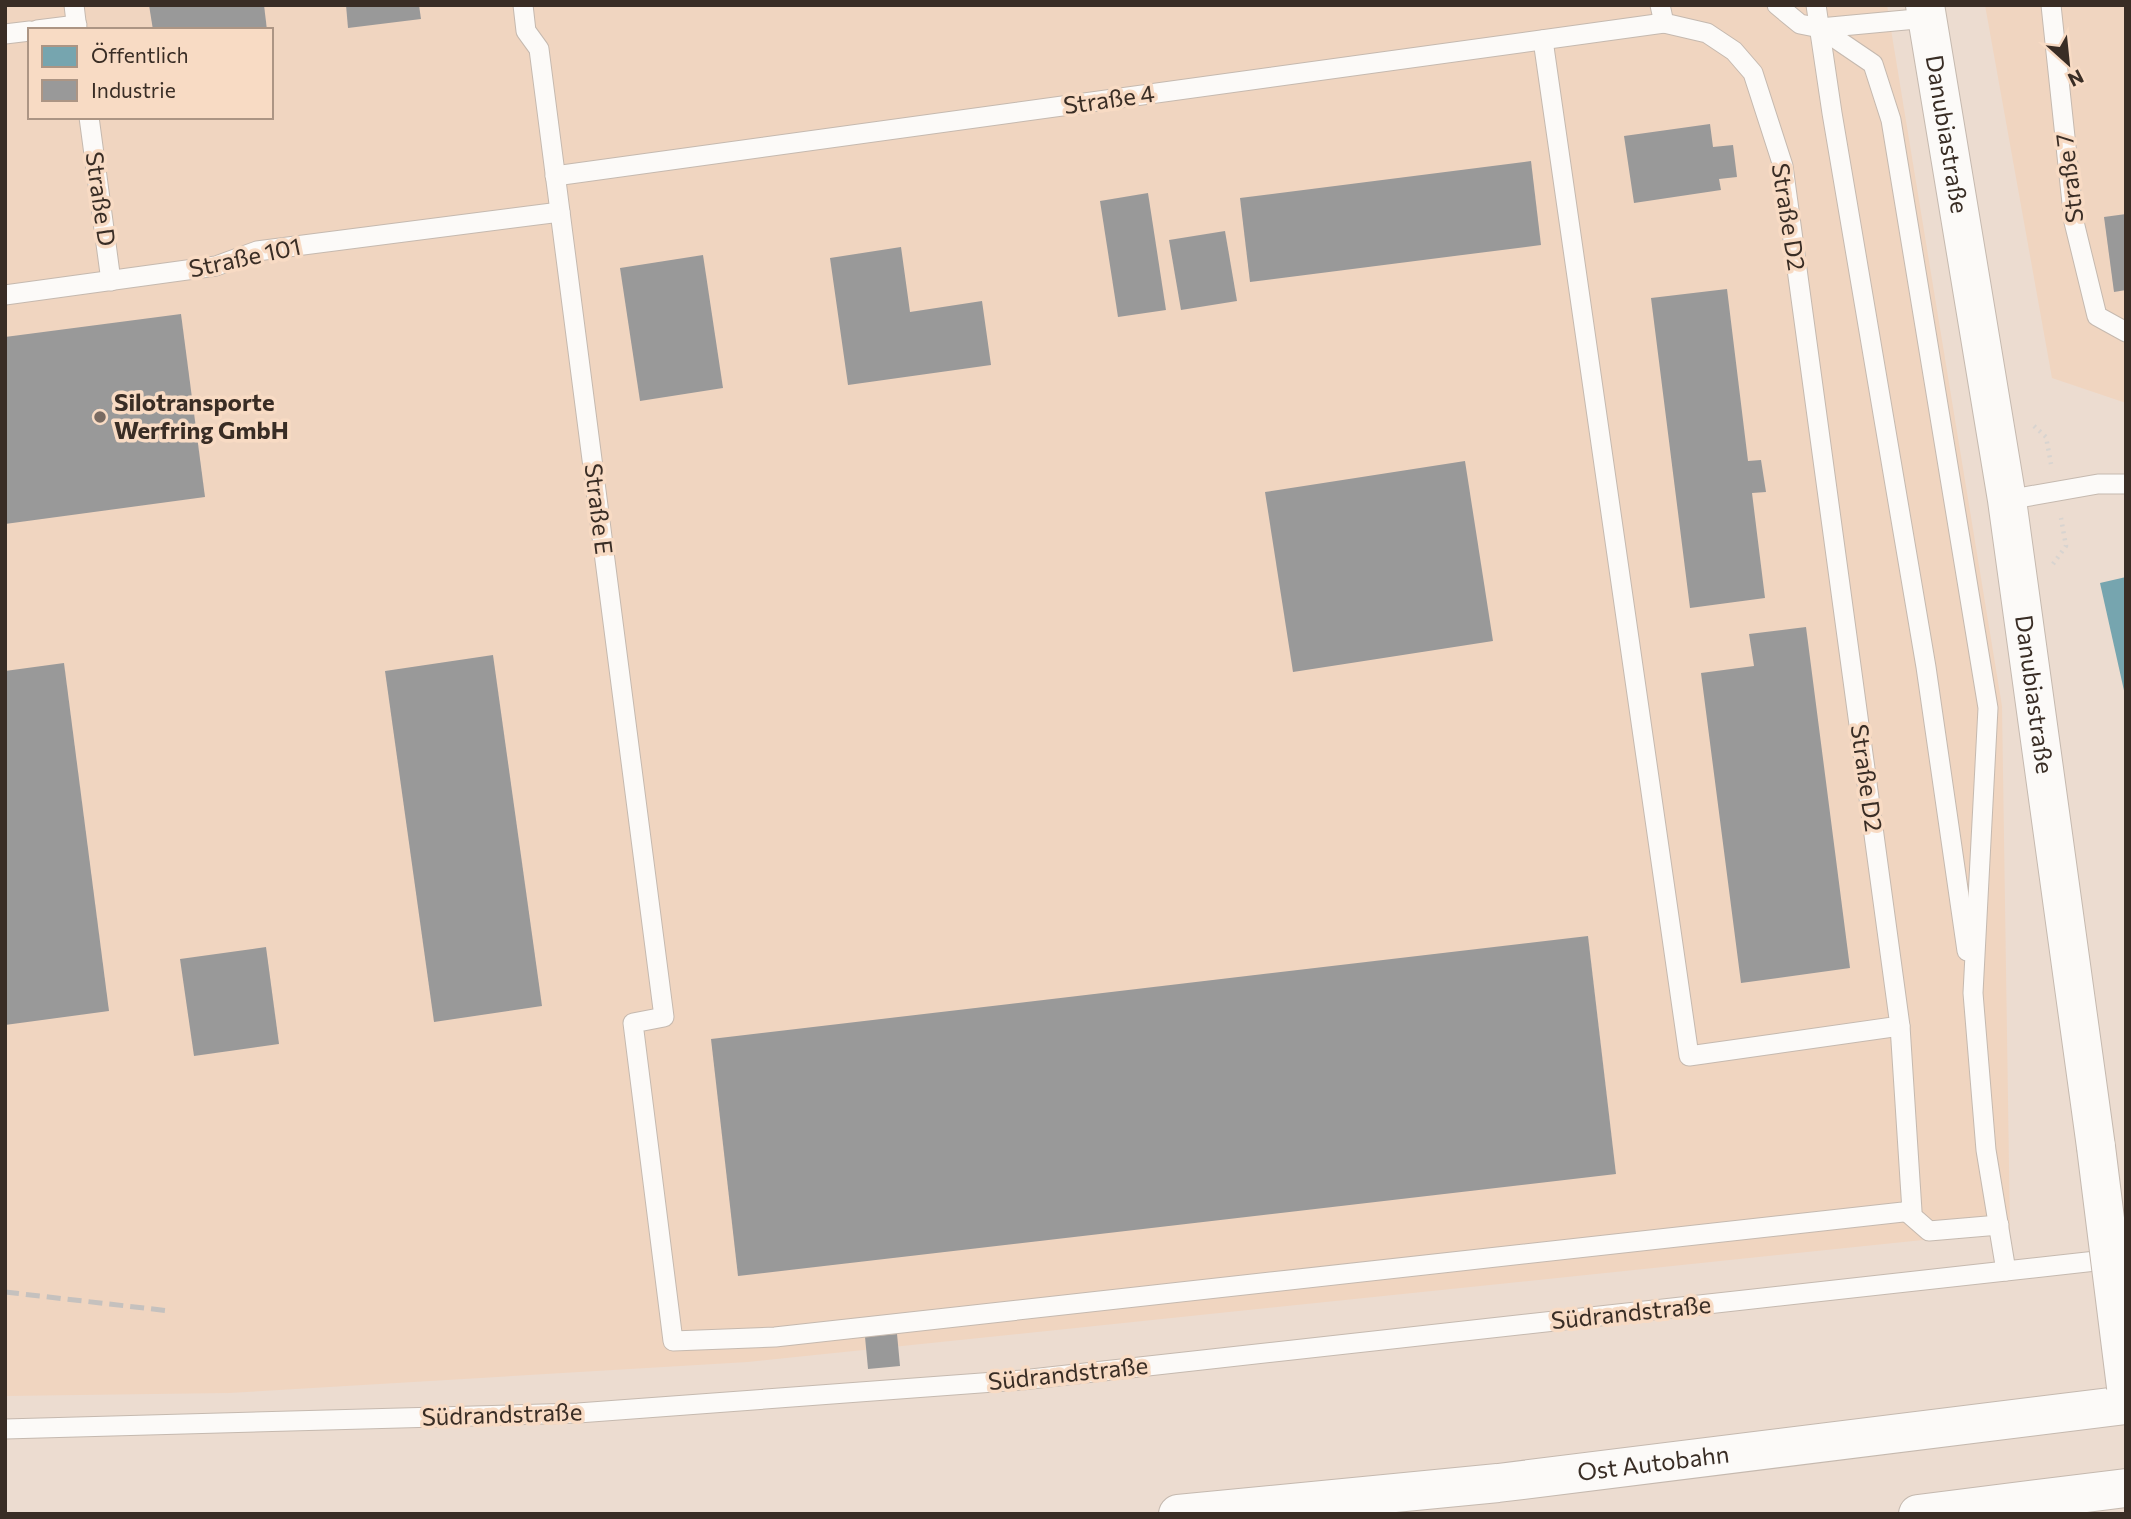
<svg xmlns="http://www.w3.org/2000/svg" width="2131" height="1519" viewBox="0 0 2131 1519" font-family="Commissioner,sans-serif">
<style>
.built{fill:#f0d5c0;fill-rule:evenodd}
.public{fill:#76a5af}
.industry{fill:#999}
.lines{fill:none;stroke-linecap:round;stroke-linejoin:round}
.lane-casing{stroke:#c5b9af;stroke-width:21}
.secondary-casing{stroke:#c5b9af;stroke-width:40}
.highway-casing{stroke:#c5b9af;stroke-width:40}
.path{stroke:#d8d4d0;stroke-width:4.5;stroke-dasharray:2 5;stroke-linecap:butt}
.lane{stroke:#fcfaf8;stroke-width:19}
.secondary{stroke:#fcfaf8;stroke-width:38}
.highway{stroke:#fcfaf8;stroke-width:38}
.rail{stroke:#c5c1be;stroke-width:5;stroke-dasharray:14 7;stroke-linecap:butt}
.secondary-bridge-casing{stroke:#c5b9af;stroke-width:40;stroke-linecap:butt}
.secondary-bridge{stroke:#fcfaf8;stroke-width:38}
.poi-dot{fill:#786a61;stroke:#f8dbc4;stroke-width:2.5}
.labels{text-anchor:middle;stroke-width:7;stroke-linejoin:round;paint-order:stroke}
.street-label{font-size:24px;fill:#392d25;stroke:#f8dbc4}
.poi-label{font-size:24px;font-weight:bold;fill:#392d25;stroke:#f8dbc4;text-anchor:start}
</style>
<rect width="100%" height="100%" fill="#ecdcd0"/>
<!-- built -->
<g class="built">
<path d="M5 5H1887L2002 706 2010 1231 748 1362 229 1393 5 1396ZM30 30H271V117H30Z"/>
<polygon points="1985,5 2126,5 2126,403 2052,378"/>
</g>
<!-- public -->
<polygon class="public" points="2126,577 2126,695 2125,695 2100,583"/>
<!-- industry -->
<g class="industry">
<polygon points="149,5 264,5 267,30 153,30"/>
<polygon points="346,5 419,5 421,19 348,28"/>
<polygon points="1710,124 1713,147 1733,145 1737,177 1719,179 1721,190 1634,203 1624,136"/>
<polygon points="1531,161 1541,245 1250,282 1240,198"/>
<polygon points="1148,193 1166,310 1118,317 1100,201"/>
<polygon points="2126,214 2126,290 2114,292 2104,217"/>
<polygon points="1225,231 1237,301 1181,310 1169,240"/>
<polygon points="901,247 910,312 982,301 991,365 848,385 830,258"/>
<polygon points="703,255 723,388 640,401 620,268"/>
<polygon points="1727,289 1748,461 1761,460 1766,492 1752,493 1765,598 1690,608 1651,298"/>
<polygon points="181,314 205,497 5,524 5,337"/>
<polygon points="1465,461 1493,641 1293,672 1265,492"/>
<polygon points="1806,627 1850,968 1741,983 1701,673 1754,666 1749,634"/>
<polygon points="493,655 542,1006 434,1022 385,671"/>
<polygon points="64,663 109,1011 5,1025 5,671"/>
<polygon points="1588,936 1616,1174 738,1276 711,1039"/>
<polygon points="266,947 279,1044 194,1056 180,959"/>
<polygon points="897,1334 900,1366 868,1369 865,1337"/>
</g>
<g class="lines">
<!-- lane casing -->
<g class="lane-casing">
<g id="lane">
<polyline points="74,5 77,30"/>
<polyline points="523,5 526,31 539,49 664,1017 633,1023 673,1341 775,1337 1912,1211 1900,1026"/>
<polyline points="1777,5 1800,24 1820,28 1927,18"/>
<polyline points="1816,5 1832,113 1926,667 1967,951"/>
<polyline points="2051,5 2074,222 2097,316 2126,332"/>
<polyline points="1820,28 1873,64 1891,120 1988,708 1973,993 1986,1150 2006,1271"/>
<polyline points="37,30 77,25"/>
<polyline points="5,34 30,31"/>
<polyline points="1543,40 1689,1056 1900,1026 1783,166 1753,73 1734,51 1707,33 1664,23 1660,5"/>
<polyline points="89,117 111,281"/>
<polyline points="555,176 1664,23"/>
<polyline points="5,295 216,266 257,251 560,212"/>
<polyline points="2007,500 2098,484 2126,484"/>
<polyline points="1906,1211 1929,1231 1999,1225"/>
<polyline points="5,1429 578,1413 1022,1380 2114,1259"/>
</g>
</g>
<!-- secondary casing -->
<g class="secondary-casing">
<g id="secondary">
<path id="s1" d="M1925 5 2007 500 2096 1147"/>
</g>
</g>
<!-- highway casing -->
<g class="highway-casing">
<g id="highway">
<path id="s2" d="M1178 1514 1498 1483 2126 1405"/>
<polyline points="1918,1514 2126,1488"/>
</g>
</g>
<!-- path -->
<g class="path">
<polyline points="2034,426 2046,437 2051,464"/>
<polyline points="2053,564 2066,546 2061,518"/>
</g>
<!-- lane -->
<use href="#lane" class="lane"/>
<!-- secondary -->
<use href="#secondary" class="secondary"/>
<!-- highway -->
<use href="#highway" class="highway"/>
<!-- rail -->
<polyline class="rail" points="5,1292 170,1311"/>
<!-- secondary-bridge casing -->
<g class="secondary-bridge-casing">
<polyline id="secondary-bridge" points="2096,1147 2126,1387"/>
</g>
<!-- secondary-bridge -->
<use href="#secondary-bridge" class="secondary-bridge"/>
</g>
<!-- markers -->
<circle class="poi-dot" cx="100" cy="417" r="7"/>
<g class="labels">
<!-- street labels -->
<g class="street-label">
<text transform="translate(1109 100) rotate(-8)" y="8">Straße 4</text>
<text dy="8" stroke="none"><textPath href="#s1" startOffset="131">Danubiastraße</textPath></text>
<text transform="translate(2070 178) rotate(-97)" y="8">Straße 7</text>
<text transform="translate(100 199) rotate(82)" y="8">Straße D</text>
<text transform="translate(1788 217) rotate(81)" y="8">Straße D2</text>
<text transform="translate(245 258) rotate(-12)" y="8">Straße 101</text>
<text transform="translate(598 509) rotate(83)" y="8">Straße E</text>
<text dy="8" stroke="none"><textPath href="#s1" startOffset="698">Danubiastraße</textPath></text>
<text transform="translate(1866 778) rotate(82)" y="8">Straße D2</text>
<text transform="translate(1631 1313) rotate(-6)" y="8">Südrandstraße</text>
<text transform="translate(1068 1374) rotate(-6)" y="8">Südrandstraße</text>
<text transform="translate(502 1415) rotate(-2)" y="8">Südrandstraße</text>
<text dy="8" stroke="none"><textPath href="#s2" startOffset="478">Ost Autobahn</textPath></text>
</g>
<!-- poi labels -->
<g class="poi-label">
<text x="114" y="411">Silotransporte<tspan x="114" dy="28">Werfring GmbH</tspan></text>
</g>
</g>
<!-- border -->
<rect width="2131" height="1519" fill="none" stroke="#392d25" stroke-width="14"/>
<!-- legend -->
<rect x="28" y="28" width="245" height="91" fill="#f8dbc4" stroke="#ac9584" stroke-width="2"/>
<rect x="42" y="46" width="35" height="21" fill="#76a5af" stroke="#ac9584" stroke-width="2"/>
<text x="91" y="63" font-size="21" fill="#392d25">Öffentlich</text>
<rect x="42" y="80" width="35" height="21" fill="#999999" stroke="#ac9584" stroke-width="2"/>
<text x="91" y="98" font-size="21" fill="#392d25">Industrie</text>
<!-- north arrow -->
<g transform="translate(2068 63) rotate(153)" stroke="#f8dbc4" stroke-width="5" paint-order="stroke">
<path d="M0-5L12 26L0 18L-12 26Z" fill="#392d25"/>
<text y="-10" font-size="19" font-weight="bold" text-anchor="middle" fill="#392d25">N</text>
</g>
</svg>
